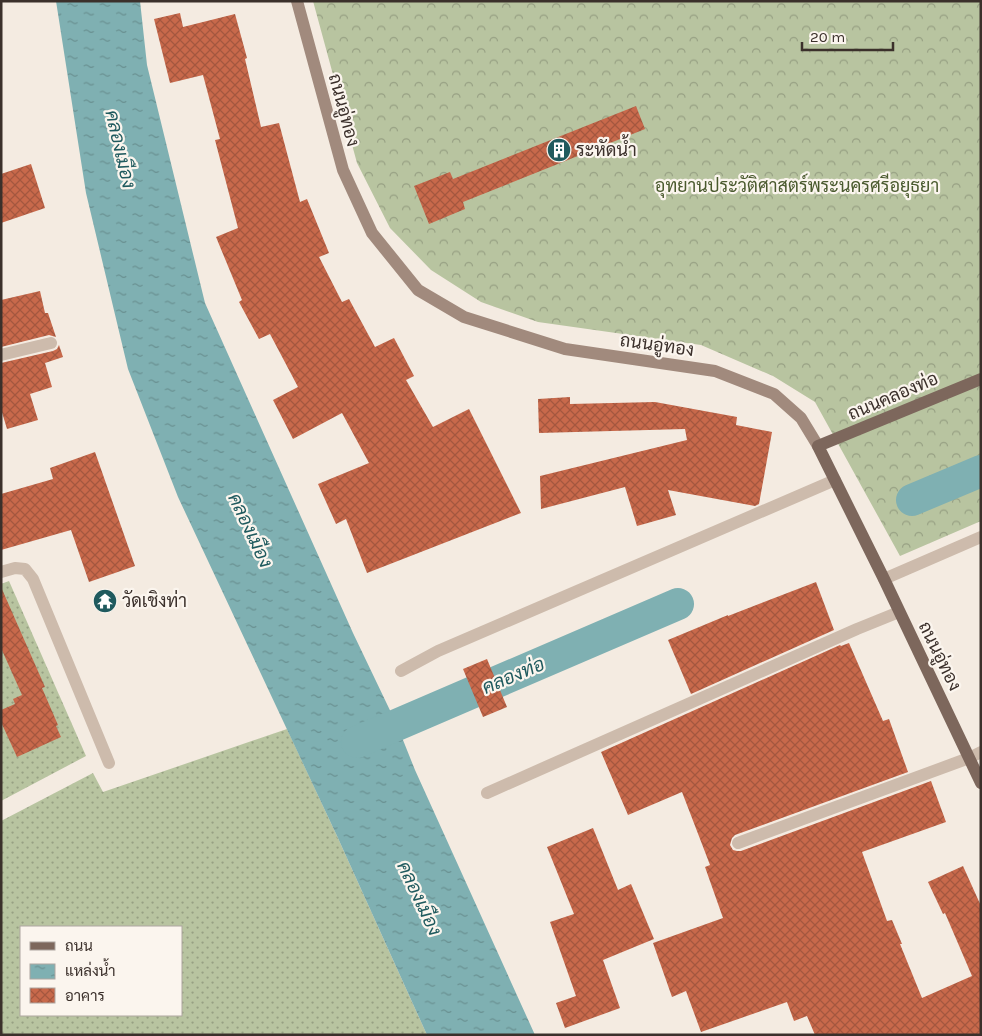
<svg xmlns="http://www.w3.org/2000/svg" width="982" height="1036" viewBox="0 0 982 1036" font-family="Karla,Sarabun,sans-serif">
<style>
.grass{fill:url(#grass-dots);fill-rule:evenodd}
.forest{fill:url(#forest-crowns)}
.water{fill:url(#water-ripples)}
.lines{fill:none;stroke-linecap:round;stroke-linejoin:round}
.canal{stroke:#7fb0b2;stroke-width:32}
.building{fill:url(#building-cross-hatch)}
.service{stroke:#cdbbac;stroke-width:12}
.minor{stroke:#cdbbac;stroke-width:12}
.tertiary{stroke:#cdbbac;stroke-width:12}
.secondary{stroke:#a18a7d;stroke-width:12}
.primary{stroke:#7d675c;stroke-width:12}
.labels{text-anchor:middle;stroke-width:4.5;stroke-linejoin:round;paint-order:stroke}
.street-label{font-size:18px;fill:#3b302b;stroke:#fbf5ee}
.poi-label{font-size:18px;fill:#3b302b;stroke:#fbf5ee;text-anchor:start}
.park-label{font-size:18px;fill:#4a5a2e;stroke:#fbf5ee}
.water-label{font-size:19px;font-style:italic;fill:#1f5a5e;stroke:#fbf5ee}
</style>
<defs>
<pattern id="grass-dots" width="8" height="8" patternUnits="userSpaceOnUse" patternTransform="scale(1.25)"><rect width="8" height="8" fill="#b8c4a0"/><path d="M2 2h.1M6 6h.1" fill="none" stroke="#97a083" stroke-width="1.8" stroke-linecap="round"/></pattern>
<pattern id="forest-crowns" width="20" height="18" patternUnits="userSpaceOnUse" patternTransform="scale(1.25)"><rect width="20" height="18" fill="#b8c4a0"/><path d="M2 6a3 3 0 1 1 6 0M12 15a3 3 0 1 1 6 0" fill="none" stroke="#97a083"/></pattern>
<pattern id="water-ripples" width="26" height="14" patternUnits="userSpaceOnUse" patternTransform="scale(1.25)"><rect width="26" height="14" fill="#7fb0b2"/><path d="M2 4q2-2 4 0t4 0M15 11q2-2 4 0t4 0" fill="none" stroke="#699091"/></pattern>
<pattern id="building-cross-hatch" width="8" height="8" patternUnits="userSpaceOnUse" patternTransform="scale(1.25)"><rect width="8" height="8" fill="#c8694b"/><path d="M0 0l8 8M0 8l8-8" fill="none" stroke="#a4573f"/></pattern>
</defs>
<rect width="100%" height="100%" fill="#f4ebe1"/>
<!-- grass -->
<g class="grass">
<polygon points="9,581 86,756 1,801 1,584"/>
<path d="M287 729 337 836 427 1035H1V821L93 773 103 792ZM21 927H181V1015H21Z"/>
</g>
<!-- forest -->
<polygon class="forest" points="313,1 981,1 981,521 900,556 815,402 773,376 701,345 538,322 481,302 431,270 390,228 357,163"/>
<!-- water -->
<polygon class="water" points="56,1 140,1 147,65 205,303 353,633 397,725 415,770 535,1035 427,1035 337,836 178,497 128,369 86,193"/>
<g class="lines">
<!-- canal -->
<g class="canal">
<polyline points="912,500 981,471"/>
<polyline points="357,742 678,604"/>
</g>
</g>
<!-- building -->
<g class="building">
<polygon points="180,13 183,27 235,14 247,58 245,59 261,127 279,123 300,202 307,199 329,253 319,257 342,302 349,299 375,347 394,338 414,376 406,380 433,427 469,409 521,513 367,573 346,519 336,524 318,484 369,463 342,413 293,439 273,400 298,387 270,334 259,339 239,302 242,300 216,237 238,228 215,140 220,139 203,75 170,83 154,19"/>
<polygon points="636,106 645,129 463,202 465,209 429,224 414,186 450,172 453,179"/>
<polygon points="31,164 45,208 1,223 1,174"/>
<polygon points="40,291 45,313 48,313 56,337 49,335 1,347 1,300"/>
<polygon points="59,345 63,357 45,363 52,387 30,394 38,420 7,429 1,409 1,363 53,351 57,349"/>
<polygon points="570,397 570,404 655,402 737,417 736,425 772,432 759,504 755,506 668,490 676,515 637,526 625,487 541,509 540,476 687,440 685,429 539,433 538,399"/>
<polygon points="95,452 135,566 89,582 71,530 1,550 1,494 53,479 50,468"/>
<polygon points="816,582 834,630 691,694 668,640 728,615 728,616"/>
<polygon points="1,587 45,687 42,688 58,725 56,726 61,737 17,757 1,722 1,710 15,704 13,699 22,695 1,648"/>
<polygon points="849,643 883,721 889,719 908,772 735,835 732,838 730,845 733,850 737,851 741,851 931,781 946,822 862,852 887,921 892,920 902,944 900,944 922,998 972,976 945,913 943,914 928,882 963,866 981,906 981,1035 815,1035 807,1016 794,1021 787,1002 701,1032 686,991 672,997 653,943 723,918 705,867 710,865 682,792 628,815 601,752 840,645 841,646"/>
<polygon points="487,659 507,707 483,717 463,669"/>
<polygon points="593,828 618,890 631,884 654,939 603,960 620,1008 565,1028 556,1003 576,996 550,922 574,914 547,847"/>
</g>
<g class="lines">
<!-- service -->
<g class="service">
<polyline points="1,355 51,343"/>
<polyline points="1,572 15,568 25,569 33,579 109,763"/>
<polyline points="487,793 857,629 899,612"/>
<polyline points="738,843 969,758 981,752"/>
</g>
<!-- minor -->
<polyline class="minor" points="401,671 438,651 835,480"/>
<!-- tertiary -->
<polyline class="tertiary" points="884,579 981,537"/>
<!-- secondary -->
<polyline class="secondary" points="297,1 343,170 372,233 418,290 464,317 565,349 715,371 774,394 801,418 818,446"/>
<!-- primary -->
<polyline class="primary" points="981,379 818,446 884,579 981,783"/>
</g>
<!-- icons -->
<defs>
<g id="building-disc" transform="scale(1.25)"><circle r="9.5" fill="#1f5a5e" stroke="#fbf5ee"/><path d="M-4-6H4V6H1V3H-1V6H-4ZM-2.5-4.3h1.7v1.8h-1.7ZM.8-4.3h1.7v1.8H.8ZM-2.5-1h1.7V.8h-1.7ZM.8-1h1.7V.8H.8Z" fill="#fff"/></g>
<g id="temple-disc" transform="scale(1.25)"><circle r="9.5" fill="#1f5a5e" stroke="#fbf5ee"/><path d="M0-6L5-2H3V0L6.5 2.5H4V6H1.5V3h-3V6H-4V2.5H-6.5L-3 0V-2H-5Z" fill="#fff"/></g>
</defs>
<g fill-rule="evenodd">
<use href="#building-disc" x="559" y="150"/>
<use href="#temple-disc" x="105" y="601"/>
</g>
<g class="labels">
<!-- street labels -->
<g class="street-label">
<text transform="translate(344 110) rotate(75)" y="6">ถนนอู่ทอง</text>
<text transform="translate(657 345) rotate(8)" y="6">ถนนอู่ทอง</text>
<text transform="translate(893 396) rotate(-23)" y="6">ถนนคลองท่อ</text>
<text transform="translate(940 656) rotate(64)" y="6">ถนนอู่ทอง</text>
</g>
<!-- poi labels -->
<g class="poi-label">
<text x="576" y="156">ระหัดน้ำ</text>
<text x="122" y="607">วัดเชิงท่า</text>
</g>
<!-- park labels -->
<g class="park-label">
<text x="797" y="192">อุทยานประวัติศาสตร์พระนครศรีอยุธยา</text>
</g>
<!-- water labels -->
<g class="water-label">
<text transform="translate(121 149) rotate(77)" y="7">คลองเมือง</text>
<text transform="translate(251 530) rotate(65)" y="7">คลองเมือง</text>
<text transform="translate(513 675) rotate(-23)" y="7">คลองท่อ</text>
<text transform="translate(420 898) rotate(65)" y="7">คลองเมือง</text>
</g>
</g>
<!-- border -->
<rect width="982" height="1036" fill="none" stroke="#3b302b" stroke-width="5"/>
<!-- legend -->
<rect x="20" y="926" width="162" height="90" fill="#fbf5ee" stroke="#aea6a0"/>
<rect x="30" y="942" width="25" height="8" fill="#7d675c" stroke="#aea6a0"/>
<text x="65" y="951" font-size="15" fill="#3b302b">ถนน</text>
<rect x="30" y="964" width="25" height="15" fill="url(#water-ripples)" stroke="#aea6a0"/>
<text x="65" y="976" font-size="15" fill="#3b302b">แหล่งน้ำ</text>
<rect x="30" y="988" width="25" height="15" fill="url(#building-cross-hatch)" stroke="#aea6a0"/>
<text x="65" y="1001" font-size="15" fill="#3b302b">อาคาร</text>
<!-- scale -->
<path d="M802 42v8h91v-8" fill="none" stroke="#3b302b" stroke-width="2.5"/>
<text x="810" y="42" font-size="15" fill="#3b302b" stroke="#fbf5ee" stroke-width="4" paint-order="stroke">20 m</text>
</svg>
